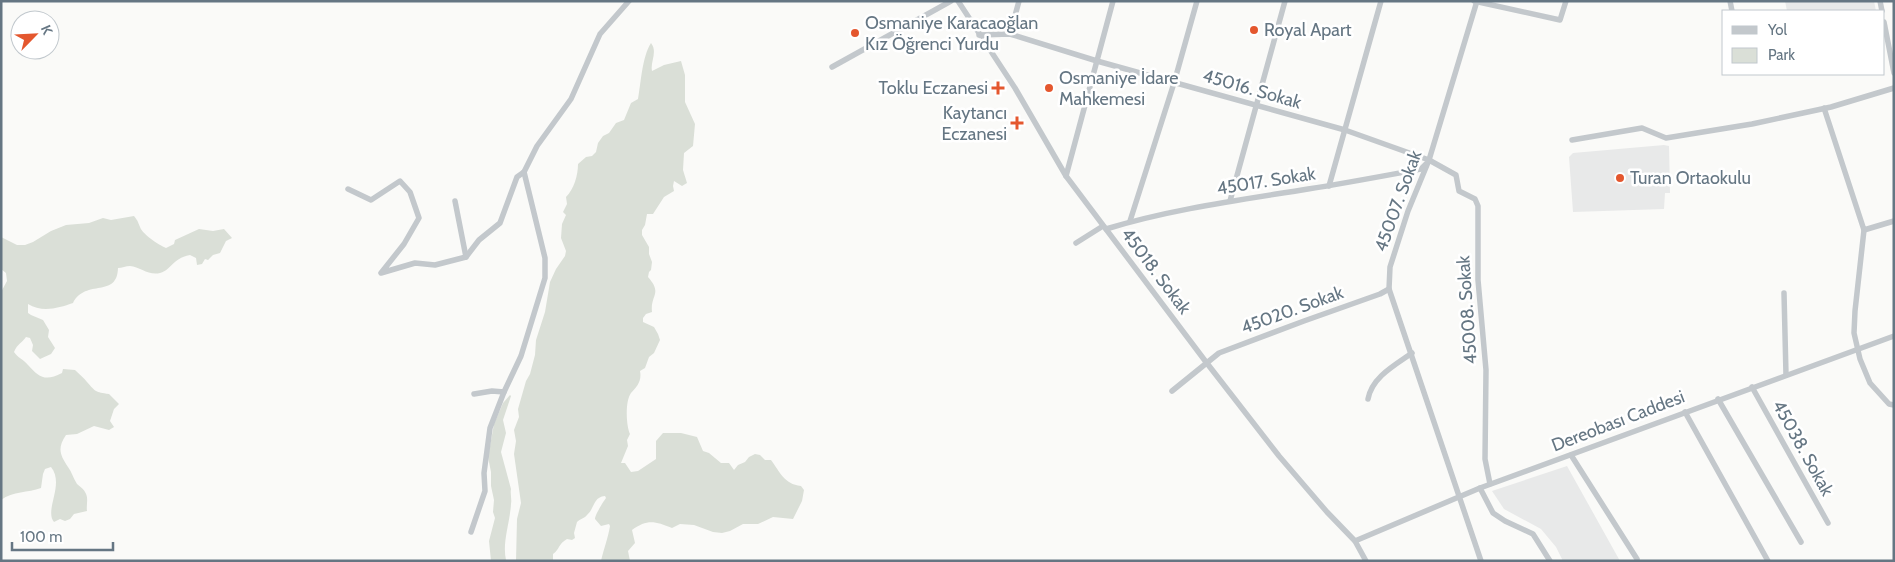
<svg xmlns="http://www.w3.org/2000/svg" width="1895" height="562" viewBox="0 0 1895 562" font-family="Cabin,sans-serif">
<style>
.built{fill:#e8e9e9}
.green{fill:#dadfd7}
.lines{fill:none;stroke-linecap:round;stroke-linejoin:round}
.street{stroke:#c3c8cc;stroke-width:5.5}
.poi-dot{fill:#e4572e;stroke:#fff;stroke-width:2}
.labels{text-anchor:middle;stroke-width:5;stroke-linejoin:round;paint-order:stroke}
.poi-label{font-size:18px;fill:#657683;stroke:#fff;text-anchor:start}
.street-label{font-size:18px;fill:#657683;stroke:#fff}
</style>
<rect width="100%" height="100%" fill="#fafaf8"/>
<!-- built -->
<g class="built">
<polygon points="1785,1 1874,1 1876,11 1787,11"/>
<polygon points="1664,145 1669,146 1670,193 1665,193 1664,209 1573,212 1569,157 1573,153"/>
<polygon points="1567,466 1620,561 1563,561 1556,547 1541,529 1504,509 1492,491"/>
</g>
<!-- green -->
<g class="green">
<path d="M651 43C658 52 650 62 652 71L664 65 681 61 685 75V102L695 124 693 146 684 153 683 170 687 183 682 186 674 181 673 186 674 191 664 197 653 214H647L645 225 642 230V235L649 247V254L652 262 651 270 649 272 648 277C663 294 650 295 652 312L646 314 643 318V322L654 327 658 334 660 340 654 353 649 357 645 368 640 371C642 381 637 387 631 393 625 401 626 425 630 434L627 440 628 446 621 463H625L631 472 638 471 656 459V441L663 433H681L697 437 703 451 709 453 721 463H729L734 470 738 465 745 462 749 457 755 454 760 455 765 460H771C780 472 784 484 801 486L804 490 802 501 793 519 773 517 758 524H743L730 531 722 533 713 532 694 525 680 524 672 528C655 521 647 519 632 530L635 543 628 551 630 561H601C604 548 608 538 610 526L609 524 601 526 595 519C595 515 603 502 606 498L605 496C593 497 595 508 587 515 585 518 580 519 577 522L574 533 575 538 572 540 567 539C558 544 560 549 553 554V561H516L517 519 521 503 514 454 516 441 514 430 519 417 518 409 526 381 530 374 535 355 536 340 545 312 550 282 556 269 565 256 566 251 561 238 562 224 566 215 563 212 567 204 566 197C574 189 578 175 578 164L586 157 592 156 596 152 598 143 603 136 609 133 616 123 624 120 631 103 638 99C641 83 642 57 651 43Z"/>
<path d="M134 216C138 221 138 222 140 227 142 234 159 245 166 248L174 244 175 240 199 229 213 231 224 229 232 238 226 241 220 253 213 255 208 260 205 259 202 264 197 265 196 258 190 255C171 259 173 269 160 273 149 276 140 267 130 266 126 266 122 268 118 268 117 299 86 278 73 303 59 308 42 313 28 304V313L31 315 43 320 49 330 48 337 55 348 51 354 40 359 32 351 33 345 30 338 26 337C21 344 18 343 14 352 18 358 23 359 28 365 39 377 45 382 62 373L63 369 75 370C79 374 84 378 87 382 96 392 95 392 109 394L119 404 114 409 110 421 114 427 109 430 94 426 77 434 66 435C57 448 60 455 68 467 72 472 73 478 77 484 80 487 84 489 85 492 89 498 86 505 87 511L74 514 70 519 65 521 60 519 54 522C44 510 65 484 51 467L45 469 43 474 41 488C28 493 13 491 1 500V292L7 281 6 273 1 269V237L17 245H25L33 242 51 231 66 225 89 223 103 218 111 220Z"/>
<path d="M510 395 511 396 503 420 506 433 501 452 511 489C510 494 512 499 511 504 510 523 502 542 506 560L491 561 489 541 495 518 493 512 494 500 491 486V472L488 457 494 424 503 403Z"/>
</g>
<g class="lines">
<!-- street -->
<g class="street">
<polyline points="958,1 1015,88 1066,176 1206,362 1279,456 1327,512 1355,541 1366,561"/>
<polyline points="1474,1 1560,20 1566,1"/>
<polyline points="1477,1 1429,160 1408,211 1390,267 1389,289 1481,561"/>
<polyline points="1730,1 1732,11"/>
<polyline points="1880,1 1882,11"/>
<polyline points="1884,22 1894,73"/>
<polyline points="1010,34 1019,1"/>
<polyline points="979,35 1010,34 1097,61 1345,130 1429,160 1456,175 1459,191 1475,199 1478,206 1478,280 1486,370 1485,459 1490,484"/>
<polyline points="832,67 951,1"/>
<polyline points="1824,108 1864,230 1894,221"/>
<polyline points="1572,140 1642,128 1666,138 1752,124 1831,107 1894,88"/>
<polyline points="1066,176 1113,1"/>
<polyline points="1329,186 1381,1"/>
<polyline points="348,189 371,200 400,181 410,192 419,218 404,244 381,273 415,263 435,265 466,257 479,240 500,223 517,177 524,172 537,146 571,99 600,34 629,1"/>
<polyline points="455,201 466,257"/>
<polyline points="1230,201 1285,1"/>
<polyline points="1130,221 1174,83 1197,1"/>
<path d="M1106 229C1171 209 1240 200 1308 189 1346 183 1383 176 1421 169L1426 164"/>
<polyline points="1864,230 1855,311 1854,333 1860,359 1870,383 1889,404 1894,405"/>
<polyline points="1076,243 1103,226"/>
<polyline points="1784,293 1786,375"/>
<polyline points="1752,387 1828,523"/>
<polyline points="1172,391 1219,353 1304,321 1380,294 1389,289"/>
<polyline points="474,394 492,391 504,392"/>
<path d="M1368 399C1372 377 1395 365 1412 353"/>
<polyline points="1718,399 1801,542"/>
<polyline points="1685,412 1768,561"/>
<polyline points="1571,455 1637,559"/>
<polyline points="1480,488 1493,513 1505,521 1533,534 1550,561"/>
<polyline points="471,532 485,491 484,473 490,428 504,392 521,356 545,278 545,258 524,172"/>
<polyline points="1355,541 1480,488 1894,336"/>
</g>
</g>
<!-- markers -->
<g class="poi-dot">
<circle cx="1254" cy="30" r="5"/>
<circle cx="855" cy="33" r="5"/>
<path d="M995.5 80.5h5v5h5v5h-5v5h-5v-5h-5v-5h5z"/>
<circle cx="1049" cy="88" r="5"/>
<path d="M1014.5 115.5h5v5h5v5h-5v5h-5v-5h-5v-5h5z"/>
<circle cx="1620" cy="178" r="5"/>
</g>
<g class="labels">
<!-- poi labels -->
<g class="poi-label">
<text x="865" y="29">Osmaniye Karacaoğlan<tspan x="865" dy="21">Kız Öğrenci Yurdu</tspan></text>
<text x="1264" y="36">Royal Apart</text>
<text x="1059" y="84">Osmaniye İdare<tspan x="1059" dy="21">Mahkemesi</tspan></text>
<text x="988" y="94" text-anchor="end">Toklu Eczanesi</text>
<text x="1007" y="119" text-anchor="end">Kaytancı<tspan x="1007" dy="21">Eczanesi</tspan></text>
<text x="1630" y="184">Turan Ortaokulu</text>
</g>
<!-- street labels -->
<g class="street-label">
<text transform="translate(1252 89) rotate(16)" y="6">45016. Sokak</text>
<text transform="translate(1266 181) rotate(-9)" y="6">45017. Sokak</text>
<text transform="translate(1398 201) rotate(-70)" y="6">45007. Sokak</text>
<text transform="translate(1156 271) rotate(53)" y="6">45018. Sokak</text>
<text transform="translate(1292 310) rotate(-20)" y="6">45020. Sokak</text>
<text transform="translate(1467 310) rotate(-94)" y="6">45008. Sokak</text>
<text transform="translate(1618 421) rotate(-21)" y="6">Dereobası Caddesi</text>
<text transform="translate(1803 448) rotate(61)" y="6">45038. Sokak</text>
</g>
</g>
<!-- border -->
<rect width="1895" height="562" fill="none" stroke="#657683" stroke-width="5"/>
<!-- legend -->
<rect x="1722" y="10" width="162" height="65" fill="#ffffff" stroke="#c1c8cd"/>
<rect x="1732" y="26" width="25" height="8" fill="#c3c8cc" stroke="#c1c8cd"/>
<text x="1768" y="35" font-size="15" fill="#657683">Yol</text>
<rect x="1732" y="48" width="25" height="15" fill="#dadfd7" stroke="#c1c8cd"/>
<text x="1768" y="60" font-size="15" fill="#657683">Park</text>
<!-- north arrow -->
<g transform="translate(35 35) rotate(66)"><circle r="24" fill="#ffffff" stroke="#c1c8cd"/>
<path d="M0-4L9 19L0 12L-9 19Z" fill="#e4572e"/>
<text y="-8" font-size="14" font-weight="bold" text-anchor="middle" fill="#657683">K</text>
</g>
<!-- scale -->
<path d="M12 542v8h101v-8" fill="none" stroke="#657683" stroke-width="2.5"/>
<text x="20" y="542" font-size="15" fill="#657683" stroke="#ffffff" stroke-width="4" paint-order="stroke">100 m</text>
</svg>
